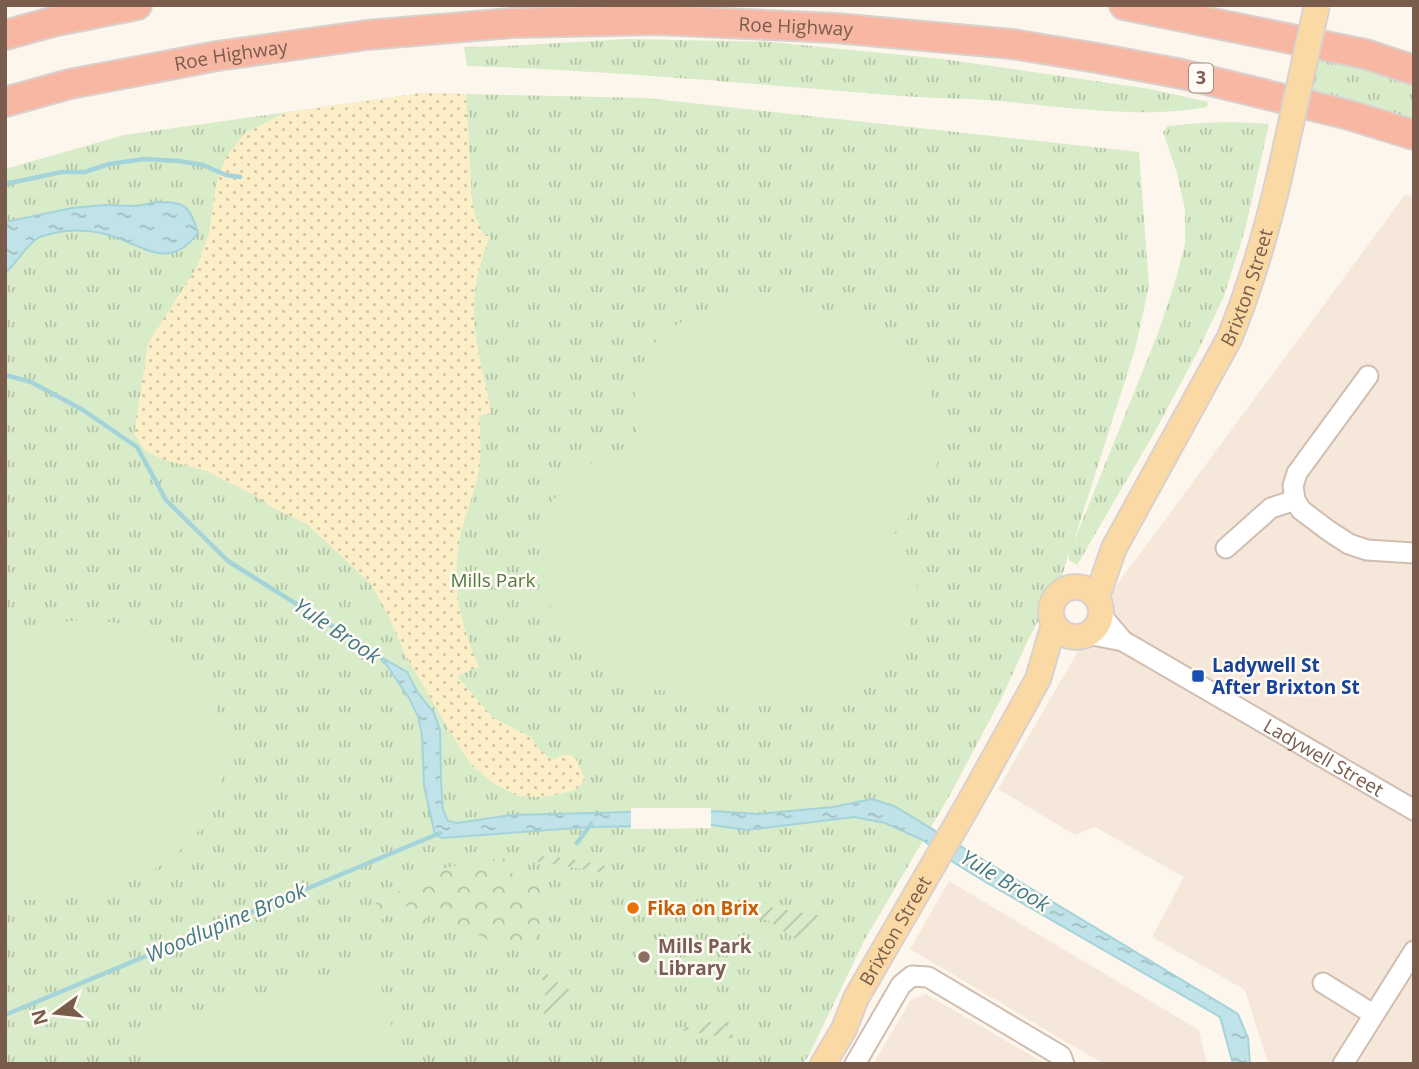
<svg xmlns="http://www.w3.org/2000/svg" width="1419" height="1069" viewBox="0 0 1419 1069" font-family="'Open Sans',sans-serif">
<style>
.residential{fill:#f5e8da}
.grass{fill:url(#grass-tufts)}
.forest{fill:url(#forest-crowns)}
.sand{fill:url(#sand-dots)}
.garden{fill:url(#garden-furrows)}
.pitch{fill:#d8ecc9}
.water{fill:url(#water-ripples);stroke:#a5d3da;stroke-width:2}
.pier{fill:#fdf6ec}
.lines{fill:none;stroke-linecap:round;stroke-linejoin:round}
.stream{stroke:#a5d3da;stroke-width:4.5}
.minor-casing{stroke:#d1beb0;stroke-width:23}
.major-casing{stroke:#dad1cd;stroke-width:28}
.highway-casing{stroke:#dad1cd;stroke-width:32}
.minor{stroke:#fff;stroke-width:19}
.major{stroke:#fbd9a5;stroke-width:24}
.highway{stroke:#f7b7a3;stroke-width:28}
.major-bridge-casing{stroke:#dad1cd;stroke-width:28;stroke-linecap:butt}
.major-bridge{stroke:#fbd9a5;stroke-width:24}
.transit-dot{fill:#1a4fb4;stroke:#fffaf3;stroke-width:2.5}
.food-dot{fill:#e8710a;stroke:#fffaf3;stroke-width:2.5}
.education-dot{fill:#8d6e63;stroke:#fffaf3;stroke-width:2.5}
.labels{text-anchor:middle;stroke-width:5;stroke-linejoin:round;paint-order:stroke}
.shield{fill:#fffaf3;stroke:#a28b7f;stroke-width:2}
.shield-label{font-size:18px;font-weight:bold;fill:#7a5c4d}
.street-label{font-size:19px;fill:#7a5c4d;stroke:#fffaf3}
.park-label{font-size:19px;fill:#537a41;stroke:#fffaf3}
.transit-label{font-size:19px;font-weight:bold;fill:#164399;stroke:#fffaf3;text-anchor:start}
.food-label{font-size:19px;font-weight:bold;fill:#c56008;stroke:#fffaf3;text-anchor:start}
.education-label{font-size:19px;font-weight:bold;fill:#785e54;stroke:#fffaf3;text-anchor:start}
.water-label{font-size:21px;font-style:italic;fill:#437c86;stroke:#fffaf3}
</style>
<defs>
<pattern id="grass-tufts" width="24" height="20" patternUnits="userSpaceOnUse" patternTransform="scale(1.75)"><rect width="24" height="20" fill="#d8ecc9"/><path d="M3 7l-1-3M5 7V3M7 7l1-3M15 17l-1-3M17 17v-4M19 17l1-3" fill="none" stroke="#b4c2a5"/></pattern>
<pattern id="forest-crowns" width="20" height="18" patternUnits="userSpaceOnUse" patternTransform="scale(1.75)"><rect width="20" height="18" fill="#d8ecc9"/><path d="M2 6a3 3 0 1 1 6 0M12 15a3 3 0 1 1 6 0" fill="none" stroke="#b4c2a5"/></pattern>
<pattern id="sand-dots" width="8" height="8" patternUnits="userSpaceOnUse" patternTransform="scale(1.75)"><rect width="8" height="8" fill="#fcefc7"/><path d="M2 2h.1M6 6h.1" fill="none" stroke="#d1c5a4" stroke-width="1.8" stroke-linecap="round"/></pattern>
<pattern id="garden-furrows" width="10" height="10" patternUnits="userSpaceOnUse" patternTransform="scale(1.75)"><rect width="10" height="10" fill="#d8ecc9"/><path d="M-1 1l2-2M0 10L10 0M9 11l2-2" fill="none" stroke="#b4c2a5"/></pattern>
<pattern id="water-ripples" width="26" height="14" patternUnits="userSpaceOnUse" patternTransform="scale(1.75)"><rect width="26" height="14" fill="#bfe3e8"/><path d="M2 4q2-2 4 0t4 0M15 11q2-2 4 0t4 0" fill="none" stroke="#a0bbbe"/></pattern>
</defs>
<rect width="100%" height="100%" fill="#fdf6ec"/>
<!-- residential -->
<g class="residential">
<polygon points="1405,195 1414,196 1414,1064 1268,1064 1245,990 1152,937 1184,877 1095,827 1075,835 998,789 1116,586"/>
<polygon points="949,881 1199,1030 1207,1064 1099,1064 1100,1062 910,949"/>
<polygon points="926,994 1046,1064 873,1064 911,1000"/>
</g>
<!-- grass -->
<g class="grass">
<path d="M628 39 771 42 943 59 1150 89 1208 102 1207 107C1138 120 1055 105 985 100 953 98 922 98 890 95 749 84 608 70 467 66L464 47 506 46Z"/>
<polygon points="1319,50 1414,79 1414,127 1309,96"/>
<path d="M422 93 646 98 1139 152 1149 285 1136 346 1073 544 1158 333 1175 282 1185 244V209L1177 173 1163 132 1168 126C1203 122 1234 121 1269 124L1245 230 1224 296 1197 353 1153 435 1077 565 1069 560V553L1060 583 1029 638 1002 697 951 793 864 941 809 1055 803 1064H5V169L124 135Z"/>
</g>
<!-- forest -->
<path class="forest" d="M513 858 511 873 541 886 546 923 531 944C506 951 481 936 458 925L449 928 450 917 441 911 430 913 425 924 416 921V911L411 906H403L394 909 384 918 379 920 367 915 376 903 446 868 480 860Z"/>
<!-- sand -->
<path class="sand" d="M422 93 466 94 472 201 476 217 483 234 490 237C473 278 470 312 479 355 482 374 489 393 491 413L479 416C481 438 482 459 477 480 472 500 464 518 460 537 451 587 459 621 479 667L457 676 492 717 531 737 539 749 548 757 555 759 562 755H571L576 759 585 779 580 786 573 791 543 797 518 796 493 783 471 765 452 735 405 654 388 615 370 583 308 525 272 507 254 495 204 470 164 460 146 451 134 434 148 343 197 267 209 233 216 185 226 157 245 133 284 113Z"/>
<!-- garden -->
<g class="garden">
<polygon points="551,856 613,867 611,870 605,873 529,860 526,857"/>
<polygon points="722,899 827,917 802,943 767,920 726,915"/>
<polygon points="542,969 553,980 570,990 561,1004 544,1014 543,1008 546,988 540,973"/>
<polygon points="723,1019 735,1039 682,1030 682,1027 690,1027"/>
</g>
<!-- pitch -->
<g class="pitch">
<polygon points="761,300 804,302 848,319 889,343 922,373 935,404 939,424 940,445 937,465 930,484 907,520 892,530 900,538 918,577 914,610 903,643 875,669 844,693 803,703 751,707 695,701 635,682 597,658 573,636 549,604 539,567 542,528 551,502 576,473 608,453 641,444 635,425 635,378 651,347 664,332 689,318 722,306"/>
<path d="M84 620C96 621 110 621 122 624 151 631 182 652 200 676 204 682 207 689 210 696 217 712 224 728 226 746 227 760 224 775 220 788 202 851 141 886 80 896 56 900 28 903 5 896V633L42 623Z"/>
<polygon points="375,964 402,1064 153,1064 143,1026"/>
</g>
<!-- water -->
<g class="water">
<path d="M157 202C186 202 189 205 198 233 170 270 147 248 112 236 94 230 72 229 54 233 49 235 42 235 38 238 25 246 17 263 5 273V222L72 208 104 205 136 206Z"/>
<polygon points="381,657 407,672 418,693 434,713 440,730 441,781 443,810 448,821 457,823 512,815 630,812 712,811 758,814 833,807 872,799 894,806 1238,1014 1248,1038 1250,1064 1233,1064 1220,1017 989,884 956,864 921,839 885,823 854,817 747,830 712,825 589,827 442,838 435,835 424,786 422,735 418,716 409,698"/>
</g>
<!-- pier -->
<polygon class="pier" points="631,808 711,808 711,828 631,829"/>
<g class="lines">
<!-- stream -->
<g class="stream">
<polyline points="5,184 62,172 85,172 109,164 144,159 178,161 203,165 226,175 240,177"/>
<polyline points="5,375 31,382 83,410 137,447 166,500 228,561 381,657 385,662"/>
<polyline points="577,843 591,824"/>
<polyline points="5,1015 440,833"/>
</g>
<!-- minor casing -->
<g class="minor-casing">
<g id="minor">
<polyline points="1368,376 1297,473 1293,486 1295,500 1301,510 1329,531 1349,544 1367,550 1414,553"/>
<polyline points="1226,548 1271,508 1295,500"/>
<path id="s1" d="M1101 615 1123 641 1414 810"/>
<polyline points="1087,634 1123,641"/>
<polyline points="1323,983 1373,1014"/>
<polyline points="855,1064 901,985 912,976 928,977 1061,1056 1064,1064"/>
<polyline points="1343,1064 1414,951"/>
</g>
</g>
<!-- major casing -->
<g class="major-casing">
<g id="major">
<circle cx="1076" cy="612" r="25"/>
<path id="s2" d="M1097 597 1114 548 1229 339C1251 286 1266 233 1279 178"/>
<path id="s3" d="M823 1064 844 1029 856 998 968 805 1038 679 1054 624"/>
</g>
</g>
<!-- highway casing -->
<g class="highway-casing">
<g id="highway">
<polyline points="1124,5 1365,54 1414,70"/>
<polyline points="5,35 52,22 137,5"/>
<path id="s4" d="M5 102 70 84 217 56 367 35 511 23 658 20 835 28 1012 44 1097 58 1182 74 1349 115 1414 135"/>
</g>
</g>
<!-- minor -->
<use href="#minor" class="minor"/>
<!-- major -->
<use href="#major" class="major"/>
<!-- highway -->
<use href="#highway" class="highway"/>
<!-- major-bridge casing -->
<g class="major-bridge-casing">
<polyline id="major-bridge" points="1279,178 1317,5"/>
</g>
<!-- major-bridge -->
<use href="#major-bridge" class="major-bridge"/>
</g>
<!-- markers -->
<rect class="transit-dot" x="1191" y="669" width="14" height="14" rx="3.5"/>
<circle class="food-dot" cx="633" cy="908" r="7"/>
<circle class="education-dot" cx="644" cy="957" r="7"/>
<g class="labels">
<!-- shield labels -->
<rect class="shield" x="1189" y="63.5" width="24" height="29" rx="5"/>
<g class="shield-label">
<text x="1201" y="84">3</text>
</g>
<!-- street labels -->
<g class="street-label">
<text dy="7" stroke="none"><textPath href="#s4" startOffset="798">Roe Highway</textPath></text>
<text dy="7" stroke="none"><textPath href="#s4" startOffset="231">Roe Highway</textPath></text>
<text dy="7" stroke="none"><textPath href="#s2" startOffset="345">Brixton Street</textPath></text>
<text dy="7" stroke="none"><textPath href="#s1" startOffset="266">Ladywell Street</textPath></text>
<text dy="7" stroke="none"><textPath href="#s3" startOffset="152">Brixton Street</textPath></text>
</g>
<!-- park labels -->
<g class="park-label">
<text x="493" y="587">Mills Park</text>
</g>
<!-- transit labels -->
<g class="transit-label">
<text x="1212" y="672">Ladywell St<tspan x="1212" dy="22">After Brixton St</tspan></text>
</g>
<!-- food labels -->
<g class="food-label">
<text x="647" y="915">Fika on Brix</text>
</g>
<!-- education labels -->
<g class="education-label">
<text x="658" y="953">Mills Park<tspan x="658" dy="22">Library</tspan></text>
</g>
<!-- water labels -->
<g class="water-label">
<text transform="translate(337 631) rotate(34)" y="7">Yule Brook</text>
<text transform="translate(1005 881) rotate(31)" y="7">Yule Brook</text>
<text transform="translate(226 923) rotate(-23)" y="7">Woodlupine Brook</text>
</g>
</g>
<!-- border -->
<rect width="1419" height="1069" fill="none" stroke="#7a5c4d" stroke-width="14"/>
<!-- north arrow -->
<g transform="translate(56 1013) rotate(255)" stroke="#fffaf3" stroke-width="5" paint-order="stroke">
<path d="M0-5L12 26L0 18L-12 26Z" fill="#7a5c4d"/>
<text y="-10" font-size="19" font-weight="bold" text-anchor="middle" fill="#7a5c4d">N</text>
</g>
</svg>
